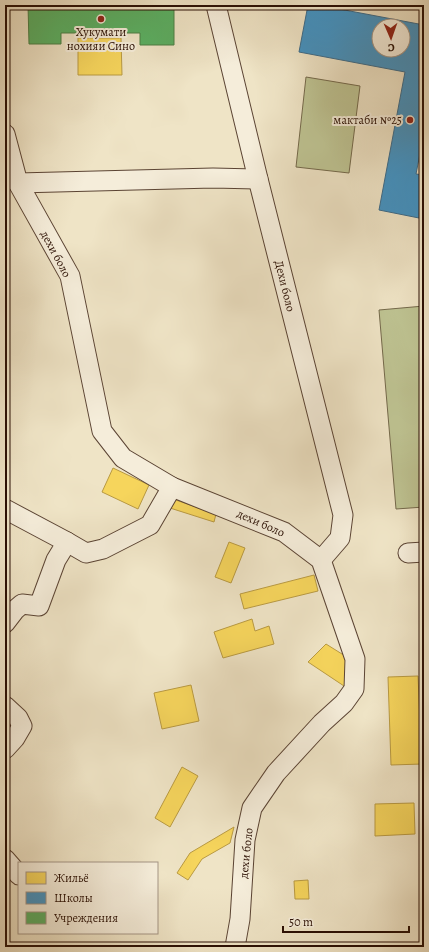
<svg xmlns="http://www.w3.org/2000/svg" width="429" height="952" viewBox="0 0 429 952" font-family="Alegreya,serif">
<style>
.green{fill:#bec392;stroke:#74694b}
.homes{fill:#f6d55c;stroke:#b99a42}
.schools{fill:#4393c3;stroke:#3c6b8a;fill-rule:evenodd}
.public{fill:#5aae61;stroke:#4c7e45}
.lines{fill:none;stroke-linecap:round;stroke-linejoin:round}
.street-casing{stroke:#5b4434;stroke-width:21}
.street{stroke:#f5edda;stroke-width:19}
.poi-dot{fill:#8f2418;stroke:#f5edda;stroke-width:1.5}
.labels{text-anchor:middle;stroke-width:4;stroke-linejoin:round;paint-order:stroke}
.poi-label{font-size:12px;fill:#2a0f04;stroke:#f5edda}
.street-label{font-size:12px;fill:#2a0f04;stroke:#f5edda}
</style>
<rect width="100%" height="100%" fill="#efe4c6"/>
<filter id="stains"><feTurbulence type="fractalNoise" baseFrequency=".005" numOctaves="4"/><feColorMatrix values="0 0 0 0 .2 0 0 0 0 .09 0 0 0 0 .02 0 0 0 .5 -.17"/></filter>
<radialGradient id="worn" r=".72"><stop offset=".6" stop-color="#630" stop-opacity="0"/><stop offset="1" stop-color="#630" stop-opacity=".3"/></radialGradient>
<!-- green -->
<g class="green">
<polygon points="306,77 360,86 349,173 296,167"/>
<polygon points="424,306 424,507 396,509 379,310"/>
</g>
<!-- homes -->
<g class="homes">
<polygon points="78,38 121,38 122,75 78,75"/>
<polygon points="113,468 149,485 138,509 102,492"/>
<polygon points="173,499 216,514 214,522 170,508"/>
<polygon points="229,542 245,548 231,583 215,577"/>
<polygon points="314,575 318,591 244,609 240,594"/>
<polygon points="252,619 255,631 269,626 274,644 223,658 214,632"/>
<polygon points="326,644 350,659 347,688 308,662"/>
<polygon points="418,676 422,764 391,765 388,677"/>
<polygon points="191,685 199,721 162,729 154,693"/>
<polygon points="182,767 198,776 170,827 155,818"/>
<polygon points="414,803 415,834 375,836 375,804"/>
<polygon points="234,827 230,843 202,859 188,880 177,873 190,853"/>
<polygon points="308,880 309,899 295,899 294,881"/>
</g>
<!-- schools -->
<path class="schools" d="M308 5H318L424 25V93L422 102H424V139L423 138 416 174 424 175V219L379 210 405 72 299 52ZM379 26H403V50H379Z"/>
<!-- public -->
<polygon class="public" points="28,5 174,5 174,45 140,45 140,33 61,33 61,44 29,44"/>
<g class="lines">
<!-- street casing -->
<g class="street-casing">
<g id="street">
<polyline points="216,5 258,179 343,515 340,538 321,560"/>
<polyline points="5,134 18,183 70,276 102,431 123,458 172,487 284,532 321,560 355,659 354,689 344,703 322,723 276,773 252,808 245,840 240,919 235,947"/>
<polyline points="18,183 213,178 258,179"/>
<polyline points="5,509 67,542 56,560 39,606 22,604 15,610 5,623"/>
<polyline points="67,542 86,553 103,549 150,525 172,487"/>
<polyline points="408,553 424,552"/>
<polyline points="5,706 18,718 22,726 15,738 5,749"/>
<polyline points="5,859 19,875"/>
</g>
</g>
<!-- street -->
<use href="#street" class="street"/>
</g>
<!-- markers -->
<g class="poi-dot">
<circle cx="101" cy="19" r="4"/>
<circle cx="410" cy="120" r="4"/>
</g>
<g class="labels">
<!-- poi labels -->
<g class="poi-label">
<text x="101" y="36">Хукумати<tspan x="101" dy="14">нохияи Сино</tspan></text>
<text x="402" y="124" text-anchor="end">мактаби №25</text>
</g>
<!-- street labels -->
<g class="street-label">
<text transform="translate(56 254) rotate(62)" y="4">дехи боло</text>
<text transform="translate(285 286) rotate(76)" y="4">Дехи боло</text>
<text transform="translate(261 523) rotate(24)" y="4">дехи боло</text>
<text transform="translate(246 853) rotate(-84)" y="4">дехи боло</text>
</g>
</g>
<!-- margin -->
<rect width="429" height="952" fill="none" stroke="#efe4c6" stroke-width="20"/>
<rect x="6" y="6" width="417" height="940" fill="none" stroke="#2a0f04" stroke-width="2"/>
<rect x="10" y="10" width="409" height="932" fill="none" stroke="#2a0f04"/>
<!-- legend -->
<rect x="18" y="862" width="140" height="72" fill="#f5edda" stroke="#a49484"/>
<rect x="26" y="872" width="20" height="12" fill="#f6d55c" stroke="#a49484"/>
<text x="54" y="882" font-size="12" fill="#2a0f04">Жильё</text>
<rect x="26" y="892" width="20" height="12" fill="#4393c3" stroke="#a49484"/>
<text x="54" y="902" font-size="12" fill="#2a0f04">Школы</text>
<rect x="26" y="912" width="20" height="12" fill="#5aae61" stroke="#a49484"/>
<text x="54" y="922" font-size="12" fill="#2a0f04">Учреждения</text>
<!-- north arrow -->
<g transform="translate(391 38) rotate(178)"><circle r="19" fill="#f5edda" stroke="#a49484"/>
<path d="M0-3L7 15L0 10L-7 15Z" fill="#8f2418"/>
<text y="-6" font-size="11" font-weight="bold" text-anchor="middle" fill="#2a0f04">С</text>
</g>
<!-- scale -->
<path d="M283 926v6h126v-6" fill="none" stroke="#2a0f04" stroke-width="2"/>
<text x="289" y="926" font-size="12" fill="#2a0f04" stroke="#f5edda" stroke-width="3" paint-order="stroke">50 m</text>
<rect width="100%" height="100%" filter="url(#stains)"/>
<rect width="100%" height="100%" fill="url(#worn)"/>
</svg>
